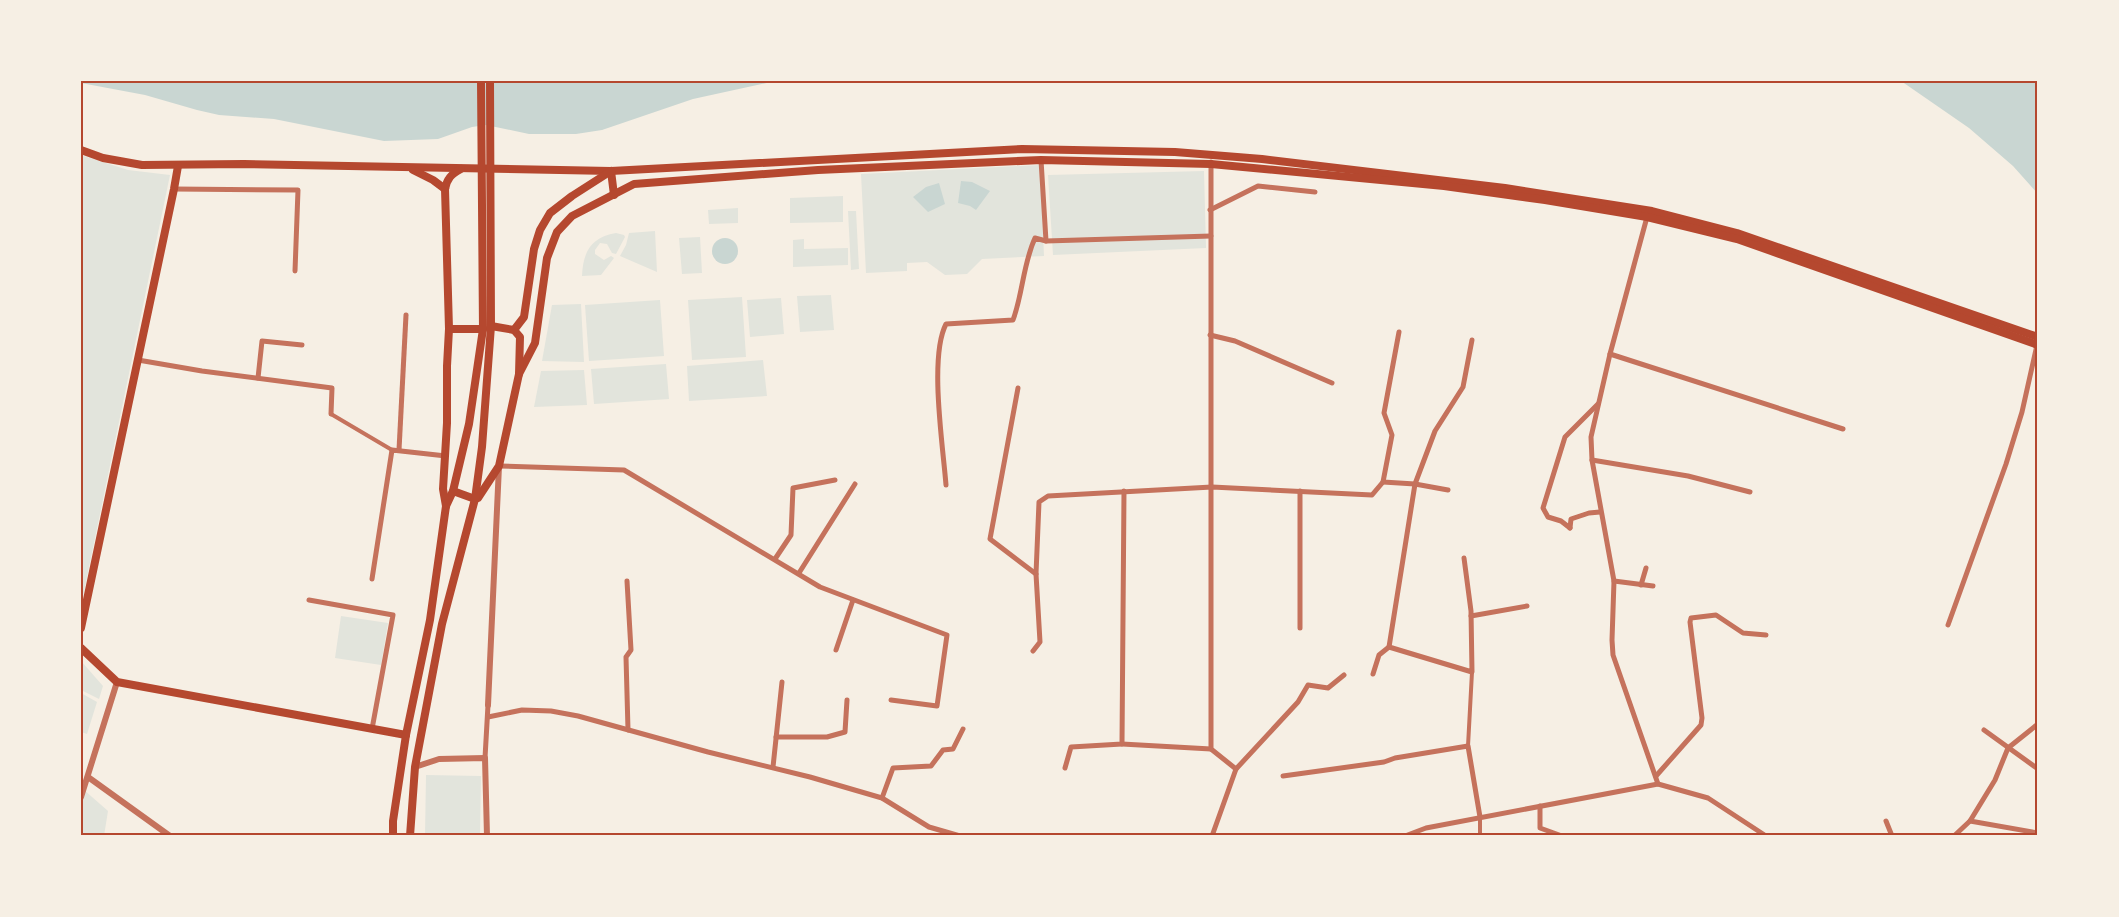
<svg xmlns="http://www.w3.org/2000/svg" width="2119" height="917" viewBox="0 0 2119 917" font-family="Montserrat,sans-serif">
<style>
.green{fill:#e2e4dc}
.water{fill:#c9d6d2}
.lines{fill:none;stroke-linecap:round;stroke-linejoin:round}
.pedestrian{stroke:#c5725c;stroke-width:4}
.minor{stroke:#c5725c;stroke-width:5}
.tertiary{stroke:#c5725c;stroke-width:6}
.secondary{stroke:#b5482f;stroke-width:8}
.primary{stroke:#b5482f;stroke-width:8}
.neatline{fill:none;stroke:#b5482f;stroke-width:2}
</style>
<rect width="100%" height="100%" fill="#f6efe4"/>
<!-- green -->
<g class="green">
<polygon points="81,155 128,170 170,175 81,606"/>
<polygon points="1040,165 1044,256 982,259 967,274 945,275 927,262 907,263 907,271 866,273 861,174"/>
<polygon points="1204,171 1206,248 1053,255 1048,175"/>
<polygon points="843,196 843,222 790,223 790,198"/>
<polygon points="738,208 738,223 709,224 708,210"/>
<polygon points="848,211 856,211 859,269 851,270"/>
<polygon points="655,231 657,272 620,256 626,245 629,233"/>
<path d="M616 233 624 235 625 237 616 254 612 253 607 244 600 243 595 250V254L604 260 611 256 614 258 601 275 582 276C583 252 591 237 616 233Z"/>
<polygon points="700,237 702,273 682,274 679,238"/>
<polygon points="804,239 804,249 848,248 848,265 793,267 793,240"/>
<polygon points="831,295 834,330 800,332 797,296"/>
<polygon points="742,297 746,357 692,360 688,300"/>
<polygon points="781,298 784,334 750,337 747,300"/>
<polygon points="660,300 664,356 589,361 585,305"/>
<polygon points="581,304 584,362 542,361 552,305"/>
<polygon points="763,360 767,396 689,401 687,366"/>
<polygon points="666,364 669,399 594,404 591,369"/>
<polygon points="584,370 587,405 534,407 541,371"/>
<polygon points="341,616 388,623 381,665 335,658"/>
<polygon points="81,661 103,686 99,699 81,690"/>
<polygon points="81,693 97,702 87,734 81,732"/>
<polygon points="426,775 481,776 480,836 425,836"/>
<polygon points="84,790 108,811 104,836 81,836 81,798"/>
</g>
<!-- water -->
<g class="water">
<polygon points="81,81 776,81 693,99 602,130 576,134 529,134 486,125 472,127 438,139 384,141 274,119 219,115 197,110 145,95 81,83"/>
<polygon points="1901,81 2038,81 2038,194 2013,166 1969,128"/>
<polygon points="961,181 972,182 990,191 976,210 970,206 958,203"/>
<polygon points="939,183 945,204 928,212 913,197 926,187"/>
<circle cx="725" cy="251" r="13"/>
</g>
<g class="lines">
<!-- pedestrian -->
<g class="pedestrian">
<polyline points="331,414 392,450"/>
<polyline points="1468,746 1472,672"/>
<polyline points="1480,817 1480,836"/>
</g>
<!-- minor -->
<g class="minor">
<polyline points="1041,160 1046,241"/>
<polyline points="1211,162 1211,749 1236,769 1212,836"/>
<polyline points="174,189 298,190 295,271"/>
<polyline points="1210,210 1258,186 1315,192"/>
<polyline points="1647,217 1610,354 1591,437 1592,460 1614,581 1612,640 1613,655 1658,784"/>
<polyline points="1399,332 1384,413 1392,435 1383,482 1415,484 1448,490"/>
<polyline points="1210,335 1235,341 1332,383"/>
<polyline points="1610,354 1843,429"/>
<polyline points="138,360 202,371 332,388 331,414"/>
<polyline points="258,378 262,341 302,345"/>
<polyline points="1018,388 990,539 1036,574"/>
<polyline points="399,450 406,315"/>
<polyline points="1592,460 1688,476 1750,492"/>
<polyline points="499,466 624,470 820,587 947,635 937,706 891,700"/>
<path d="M946 485C943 446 929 357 946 324L1013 320C1023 293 1023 264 1035 238L1046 241 1211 236"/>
<polyline points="1570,528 1561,521 1548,517 1543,508 1565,437 1598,404"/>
<polyline points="1570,528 1571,519 1589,513 1600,512"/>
<polyline points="1464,558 1471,611 1472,672 1389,647 1415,484 1435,431 1463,387 1472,340"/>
<polyline points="775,559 791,535 793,488 835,480"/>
<polyline points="799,573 855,484"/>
<polyline points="372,579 392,450 446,456"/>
<polyline points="627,581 631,650 626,657 628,730"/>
<polyline points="1614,581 1653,586"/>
<polyline points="1641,585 1646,568"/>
<polyline points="309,600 393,615 372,729"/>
<polyline points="1471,616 1527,606"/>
<polyline points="1948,625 2006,464 2022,412 2037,345"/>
<polyline points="1300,628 1300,491"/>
<polyline points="836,650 853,600"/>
<polyline points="1033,651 1040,642 1036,574 1039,502 1048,496 1212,487 1372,495 1383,482"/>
<polyline points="1373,674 1379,655 1389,647"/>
<polyline points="488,717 522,710 551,711 578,716 708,752 810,777 882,798 929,827 960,836"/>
<polyline points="1984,730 2038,769"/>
<polyline points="776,737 827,737 845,732 847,700"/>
<polyline points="1122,744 1211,749"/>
<polyline points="485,758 488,705"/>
<polyline points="773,767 782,682"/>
<polyline points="1065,768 1071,747 1122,744 1124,491"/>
<polyline points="1236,769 1298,702 1308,685 1328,688 1344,675"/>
<polyline points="1283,776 1384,762 1395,758 1468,746 1480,817"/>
<polyline points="1656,776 1701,725 1702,718 1690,622 1691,618 1716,615 1743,633 1766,635"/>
<polyline points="882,798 893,768 931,766 943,750 953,749 963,729"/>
<polyline points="1540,806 1540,828 1562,836"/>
<polyline points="1886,821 1892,836"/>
<polyline points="1970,821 2038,833"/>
<polyline points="1405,836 1426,828 1658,784 1708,798 1766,836"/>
<polyline points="1954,836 1970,821 1995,780 2008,748 2038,724"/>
</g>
<!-- tertiary -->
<g class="tertiary">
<polyline points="488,705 499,466"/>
<polyline points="415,767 439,759 485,758 487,836"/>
<polyline points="88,777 170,836"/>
<polyline points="81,797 117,682"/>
</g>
<!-- secondary -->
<g class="secondary">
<polyline points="81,150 103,158 142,165 244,164 611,171 1022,149 1175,152 1262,159 1505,188 1652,211 1737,233 2038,337"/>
<polyline points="413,170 433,180 445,189"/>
<polyline points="611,171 614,195"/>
<polyline points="453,491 475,499 478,498 499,466 519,374 535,343 547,258 557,232 572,216 634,184 818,170 1041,160 1211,164 1444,186 1545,200 1647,217 1737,239 2038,345"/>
<path d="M446 506 443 489 447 423V366L449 329 445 189C447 179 451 174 461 169"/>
<polyline points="81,628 174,189 178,166"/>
<polyline points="81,648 117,682 406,735"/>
</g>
<!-- primary -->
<g class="primary">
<polyline points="491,326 514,330 520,337 519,374"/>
<polyline points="449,329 483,329"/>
<polyline points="514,330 524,317 534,249 540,230 550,213 572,196 611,171"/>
<polyline points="393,836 393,821 406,735 430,620 446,506 453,491 469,424 483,329 481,81"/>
<polyline points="410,836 415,767 442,624 475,499 482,447 491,326 490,81"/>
</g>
</g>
<!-- border -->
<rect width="2119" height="917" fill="none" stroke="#f6efe4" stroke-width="165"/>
<rect x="82" y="82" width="1954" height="752" class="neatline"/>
</svg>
